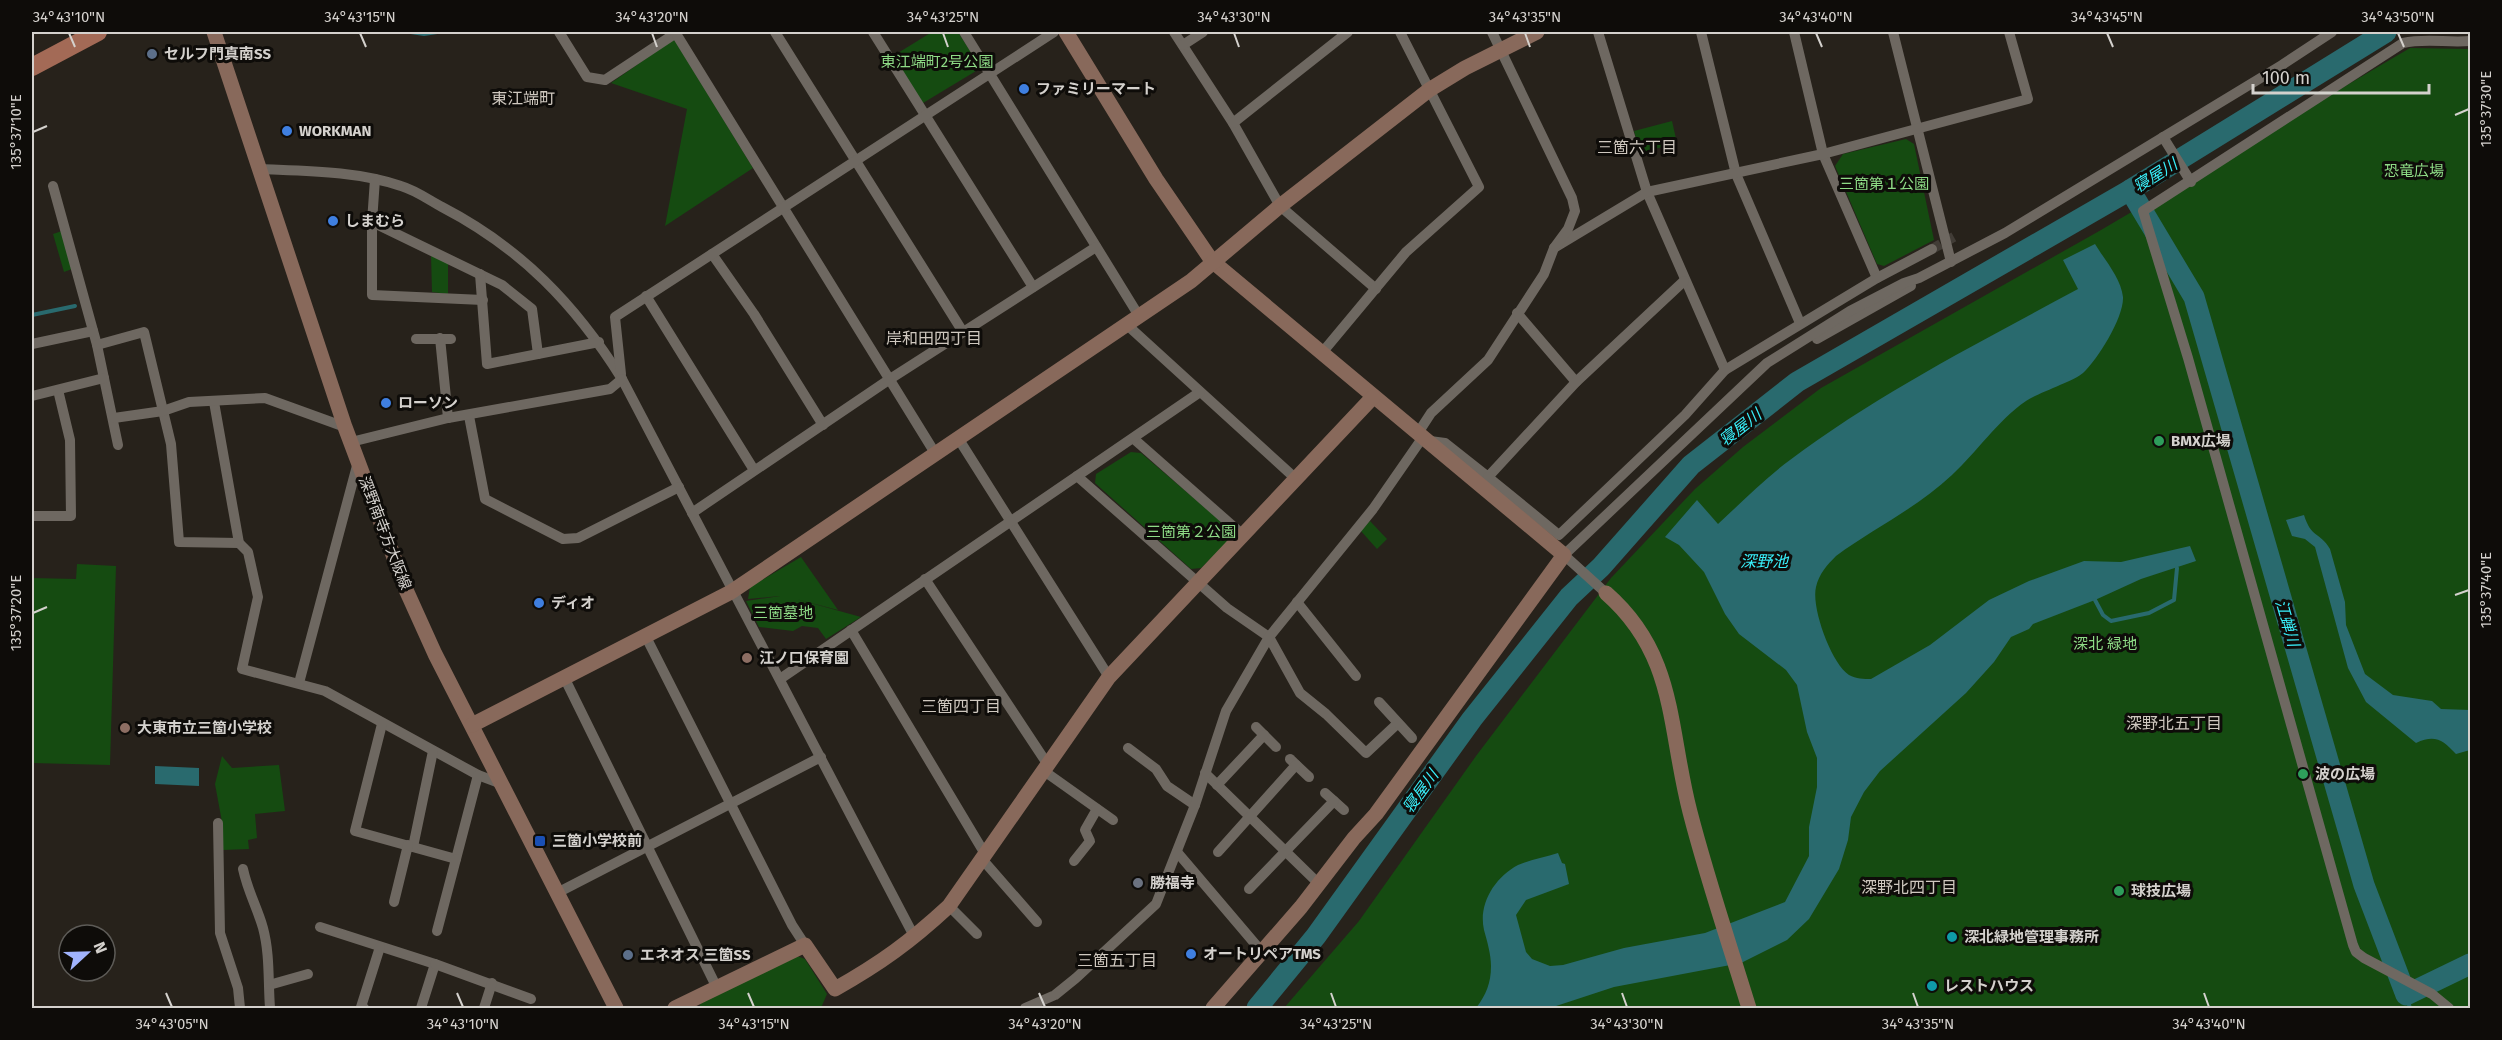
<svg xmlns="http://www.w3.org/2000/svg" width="2502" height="1040" viewBox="0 0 2502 1040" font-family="'Fira Sans','Noto Sans JP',sans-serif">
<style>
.green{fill:#154b11}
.water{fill:#296a6e}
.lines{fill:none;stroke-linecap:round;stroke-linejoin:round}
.stream{stroke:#296a6e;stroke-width:4}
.river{stroke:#296a6e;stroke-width:21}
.street-tunnel{stroke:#413c36;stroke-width:10;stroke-dasharray:10 5;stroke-linecap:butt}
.street{stroke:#6e6861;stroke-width:10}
.secondary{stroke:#88695b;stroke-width:15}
.primary{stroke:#a36a56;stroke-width:18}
.ticks{fill:none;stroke:#d4d1cd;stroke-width:2}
.service-dot{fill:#5c6f8a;stroke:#0e0c09;stroke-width:2}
.shop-dot{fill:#3f7fe0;stroke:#0e0c09;stroke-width:2}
.leisure-dot{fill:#2e9e5b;stroke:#0e0c09;stroke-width:2}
.education-dot{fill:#8d6e63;stroke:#0e0c09;stroke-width:2}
.transit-dot{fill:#1a4fb4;stroke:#0e0c09;stroke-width:2}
.worship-dot{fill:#6b7280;stroke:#0e0c09;stroke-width:2}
.culture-dot{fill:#0f9aa8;stroke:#0e0c09;stroke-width:2}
.labels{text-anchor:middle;stroke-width:6;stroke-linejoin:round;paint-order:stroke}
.poi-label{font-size:15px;font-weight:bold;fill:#d4d1cd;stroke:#0e0c09;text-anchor:start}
.park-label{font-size:15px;fill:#8edb86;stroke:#0e0c09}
.street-label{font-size:15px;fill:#d4d1cd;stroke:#0e0c09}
.neighbourhood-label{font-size:16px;fill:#cfc8bf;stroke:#0e0c09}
.water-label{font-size:16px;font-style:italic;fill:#39effa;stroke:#0e0c09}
.neatline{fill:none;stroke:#d4d1cd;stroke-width:2}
.ticks-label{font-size:15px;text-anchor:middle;fill:#d4d1cd}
</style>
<rect width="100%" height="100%" fill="#27221b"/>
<!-- green -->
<g class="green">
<polygon points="932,32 958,32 981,68 923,103 893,56"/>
<polygon points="674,39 753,168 665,226 687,109 611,83"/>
<polygon points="2410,48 2470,49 2470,1008 1284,1008 1359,921 1476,756 1611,578 1695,489 1743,447 1821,388 2101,230"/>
<polygon points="1672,121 1677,143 1640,153 1634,131"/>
<polygon points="1906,139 1914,144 1934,240 1884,266 1877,264 1835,166 1843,154"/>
<polygon points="62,231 72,269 64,272 53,234"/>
<polygon points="431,255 448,262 448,294 432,292"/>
<polygon points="1131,452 1141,453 1230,529 1231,539 1201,568 1191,569 1095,483 1096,474"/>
<polygon points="1370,521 1387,539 1377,549 1360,530"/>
<polygon points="801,557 838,610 796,599 861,617 826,639 818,628 802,626 793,631 759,627 746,601 780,596 748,599 750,587"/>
<polygon points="77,564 116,566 110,765 32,763 32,578 76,579"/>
<polygon points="222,756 232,768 279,765 285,811 255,814 257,838 248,840 249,849 223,850 222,822 215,784"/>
<polygon points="797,956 805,959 827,994 821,1008 700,1008 700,1001"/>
</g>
<!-- water -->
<g class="water">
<path d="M2095 244C2104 259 2121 278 2123 297 2124 317 2098 359 2083 373 2074 381 2040 392 2026 401 1997 421 1977 452 1952 475 1917 508 1874 528 1836 556 1827 565 1819 574 1816 587 1811 607 1831 663 1849 675 1856 679 1864 679 1871 679L1930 645 1989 600 2029 581 2084 561 2121 562 2190 546 2196 561 2141 579 2095 600 2033 624 2029 629 2011 637 1994 662 1966 693 1880 771 1864 792 1851 817 1848 840 1839 869 1809 919 1787 940 1741 963 1614 987 1550 1008H1476C1486 995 1491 983 1491 966 1491 954 1487 941 1484 930 1478 904 1495 877 1518 865 1530 860 1545 857 1558 853L1562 863 1565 864 1569 884 1526 900 1516 915 1526 952 1532 959 1550 966 1563 965 1624 948 1705 933 1785 902 1809 856V827L1817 787V758L1807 732 1797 685 1786 670 1739 634 1725 614 1704 572 1679 545 1665 537 1697 500 1718 524C1741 503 1764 479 1790 460 1879 393 1980 342 2078 289L2063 260Z"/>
<path d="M2304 515C2311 538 2320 532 2330 549L2345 602 2346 625 2365 674 2393 695 2432 701 2441 709 2470 710V750L2456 754C2443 740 2435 734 2416 743L2366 702 2348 668 2315 547 2305 539 2292 536 2286 520Z"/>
<polygon points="155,766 199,768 199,786 155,784"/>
</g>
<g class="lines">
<!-- stream -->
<g class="stream">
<polyline points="411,32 424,34 437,32"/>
<polyline points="32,315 75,306"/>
<polyline points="2095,600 2103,615 2111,621 2149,613 2174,600 2177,568"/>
<polyline points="2406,995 2410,1008"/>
</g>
<!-- river -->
<g class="river">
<polyline points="2130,190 2194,297 2364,885 2406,995 2470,964"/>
<polyline points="1257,1008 1316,936 1472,719 1569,597 1601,567 1691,465 1797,382 2130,190 2386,32"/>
</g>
<!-- street-tunnel -->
<polyline class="street-tunnel" points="1932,249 1957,235"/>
<!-- street -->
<g class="street">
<polyline points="559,32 587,77 605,80 676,33"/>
<polyline points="675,32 935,453"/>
<polyline points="775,32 963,332"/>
<polyline points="873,32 1033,287"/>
<polyline points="964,32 1139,316"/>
<polyline points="1174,32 1233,123 1280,206 1376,289"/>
<polyline points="1598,32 1647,192 1725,370"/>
<polyline points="1701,32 1736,174 1800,323"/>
<polyline points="1794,32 1823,154 1877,278"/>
<polyline points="1893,32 1951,262"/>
<polyline points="1183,45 1203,32"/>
<polyline points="1233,123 1348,32"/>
<polyline points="2163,137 2191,182"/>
<path d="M261 169C307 171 357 171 401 186 415 190 429 200 442 207 521 248 575 304 622 379L915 938"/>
<polyline points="375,179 372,222 372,295 483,300"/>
<polyline points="53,186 97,345 118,445"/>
<polyline points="372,222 502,285 532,309 538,354"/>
<polyline points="1554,248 1647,192 1823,154 2028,99 2009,32"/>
<polyline points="712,254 754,314 823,425"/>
<polyline points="480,274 487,364 599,342"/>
<polyline points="646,296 754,470"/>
<polyline points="1517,313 1576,382"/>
<polyline points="1126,324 1295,478"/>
<polyline points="440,338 448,418"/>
<polyline points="416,339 451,339"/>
<polyline points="1817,339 1911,286"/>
<polyline points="32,344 93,331"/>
<polyline points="97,345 144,332 171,444 179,542 239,543"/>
<polyline points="1321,354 1406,252 1479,187 1400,32"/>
<polyline points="621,374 615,317 1054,32"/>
<polyline points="32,396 104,378"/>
<polyline points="214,402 239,543 248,552 258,597 242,669 325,691 478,775 502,784"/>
<polyline points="469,416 485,499 563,539 578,538 679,487"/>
<polyline points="114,418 163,411 189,402 265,398 345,427"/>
<polyline points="1418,433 1431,413 1488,360 1544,274 1554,248 1568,229 1575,211 1572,198 1492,32"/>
<polyline points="958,438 1109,677"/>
<polyline points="1134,439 1243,535"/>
<polyline points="1430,441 1445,443 1488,477 1576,382 1684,281"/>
<polyline points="351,442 448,418 610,389 622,379"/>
<polyline points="1077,476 1227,608 1269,637 1300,693 1326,714 1366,753 1397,724"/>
<polyline points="1488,477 1559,535 1685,415 1725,370 1877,278 1932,249"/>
<polyline points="692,513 890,379 1096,247"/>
<polyline points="32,516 71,516 70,440 58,390"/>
<polyline points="925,579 1048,765"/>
<polyline points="1606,593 1564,555 1767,363 1850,311 1904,283 1919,278 2005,233 2282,65 2332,32"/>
<polyline points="1297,602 1356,676"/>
<polyline points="851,630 985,854"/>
<polyline points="645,635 792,925 805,945"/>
<polyline points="564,677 717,988"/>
<polyline points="780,679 1200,392"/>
<polyline points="299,683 358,462"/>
<polyline points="1379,702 1412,738"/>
<polyline points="382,724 355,831 456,859 478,775"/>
<polyline points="1256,727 1276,747"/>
<polyline points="1128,748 1156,769 1167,786 1195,805"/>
<polyline points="1290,759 1309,777"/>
<polyline points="1044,771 1113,820"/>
<polyline points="1205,773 1319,884"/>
<polyline points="1217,785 1264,735"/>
<polyline points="1325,793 1344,810"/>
<polyline points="218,823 220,933 238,988 240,1008"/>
<polyline points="413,847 433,751"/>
<polyline points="1177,852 1262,952"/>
<polyline points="1218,852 1296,765"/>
<polyline points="982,859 1037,922"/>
<polyline points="1074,861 1090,841 1085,830 1097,809"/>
<path d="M243 869C248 892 257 907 263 928 270 954 268 981 270 1008"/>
<polyline points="1249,889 1334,801"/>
<polyline points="557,893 821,757"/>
<polyline points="394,902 408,845"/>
<polyline points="949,906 977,934"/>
<polyline points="320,927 435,964 421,1008"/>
<polyline points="437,931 456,859"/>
<polyline points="435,964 531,999"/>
<polyline points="269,985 308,974"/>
<polyline points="364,1008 361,1007 380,947"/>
<polyline points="484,1008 492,983"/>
<polyline points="1025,1008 1055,995 1076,978 1156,904 1195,805 1226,711 1269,637 1373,509 1423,437"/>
<path d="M2449 1008 2432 994 2364 958 2356 952 2353 945 2188 358 2143 211 2403 43C2425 38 2448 43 2470 41"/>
</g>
<!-- secondary -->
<g class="secondary">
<polyline points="214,32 345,427 407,592 435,654 616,1008"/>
<polyline points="1066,32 1156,179 1212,261 1564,555 1376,814 1354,838 1301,907 1213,1008"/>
<path d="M1606 593C1677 655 1668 728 1690 812 1707 878 1729 943 1749 1008"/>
<polyline points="472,725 731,592 1191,281 1280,206 1429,90 1465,68 1537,32"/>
<path d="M675 1008 805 945 835 989C881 963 910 942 949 906L1109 677 1373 397"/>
</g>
<!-- primary -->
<polyline class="primary" points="32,67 98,32"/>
</g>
<!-- ticks -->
<path class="ticks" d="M69 33 75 47M360 33 366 47M652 33 657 47M943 33 948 47M1234 33 1239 47M1525 33 1530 47M1816 33 1822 47M2107 33 2113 47M2398 33 2404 47M2455 115 2469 109M33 132 47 126M2455 595 2469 590M33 613 47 607M166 993 172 1007M457 993 463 1007M748 993 754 1007M1039 993 1045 1007M1331 993 1336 1007M1622 993 1627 1007M1913 993 1918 1007M2204 993 2209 1007"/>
<!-- markers -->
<g class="service-dot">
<circle cx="152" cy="54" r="6"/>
<circle cx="628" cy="955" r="6"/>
</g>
<g class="shop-dot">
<circle cx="1024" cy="89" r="6"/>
<circle cx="287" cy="131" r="6"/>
<circle cx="333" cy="221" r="6"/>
<circle cx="386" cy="403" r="6"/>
<circle cx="539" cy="603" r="6"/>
<circle cx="1191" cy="954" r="6"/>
</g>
<g class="leisure-dot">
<circle cx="2159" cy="441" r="6"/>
<circle cx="2303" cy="774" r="6"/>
<circle cx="2119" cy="891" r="6"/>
</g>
<g class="education-dot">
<circle cx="747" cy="658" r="6"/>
<circle cx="125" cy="728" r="6"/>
</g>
<rect class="transit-dot" x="534" y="835" width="12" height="12" rx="3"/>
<circle class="worship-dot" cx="1138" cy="883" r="6"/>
<g class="culture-dot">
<circle cx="1952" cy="937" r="6"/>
<circle cx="1932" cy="986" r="6"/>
</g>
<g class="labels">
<!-- poi labels -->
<g class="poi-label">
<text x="164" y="59">セルフ門真南SS</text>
<text x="1036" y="94">ファミリーマート</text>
<text x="299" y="136">WORKMAN</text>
<text x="345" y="226">しまむら</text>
<text x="398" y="408">ローソン</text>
<text x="2171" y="446">BMX広場</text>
<text x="551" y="608">ディオ</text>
<text x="759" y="663">江ノ口保育園</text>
<text x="137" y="733">大東市立三箇小学校</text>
<text x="2315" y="779">波の広場</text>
<text x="552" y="846">三箇小学校前</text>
<text x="1150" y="888">勝福寺</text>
<text x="2131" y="896">球技広場</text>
<text x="1964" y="942">深北緑地管理事務所</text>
<text x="1203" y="959">オートリペアTMS</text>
<text x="640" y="960">エネオス 三箇SS</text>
<text x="1944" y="991">レストハウス</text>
</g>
<!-- park labels -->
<g class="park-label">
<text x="937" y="67">東江端町2号公園</text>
<text x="2414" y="176">恐竜広場</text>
<text x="1884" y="189">三箇第１公園</text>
<text x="1191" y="537">三箇第２公園</text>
<text x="783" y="618">三箇墓地</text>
<text x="2105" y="649">深北 緑地</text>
</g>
<!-- street labels -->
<g class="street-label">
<text transform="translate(385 533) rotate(69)" y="5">深野南寺方大阪線</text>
</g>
<!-- neighbourhood labels -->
<g class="neighbourhood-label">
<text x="523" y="104">東江端町</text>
<text x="1637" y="153">三箇六丁目</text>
<text x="934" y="344">岸和田四丁目</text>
<text x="961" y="712">三箇四丁目</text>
<text x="2174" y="729">深野北五丁目</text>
<text x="1909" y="893">深野北四丁目</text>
<text x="1117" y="966">三箇五丁目</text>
</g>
<!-- water labels -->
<g class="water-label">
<text transform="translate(2155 175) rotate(-32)" y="6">寝屋川</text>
<text transform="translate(1740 427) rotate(-38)" y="6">寝屋川</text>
<text x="1764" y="567">深野池</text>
<text transform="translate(2288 623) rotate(74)" y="6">江蝉川</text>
<text transform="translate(1420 791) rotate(-54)" y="6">寝屋川</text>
</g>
</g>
<!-- border -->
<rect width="2502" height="1040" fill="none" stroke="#0e0c09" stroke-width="66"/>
<!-- north arrow -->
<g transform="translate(87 953) rotate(68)"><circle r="28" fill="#0e0c09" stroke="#5d5b57" stroke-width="1.5"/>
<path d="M0-4.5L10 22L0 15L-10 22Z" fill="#a0b3fd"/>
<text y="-9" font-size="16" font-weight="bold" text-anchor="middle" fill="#d4d1cd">N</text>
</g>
<!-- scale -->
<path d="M2253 84v9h176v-9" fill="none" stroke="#d4d1cd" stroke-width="3"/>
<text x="2262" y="84" font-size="18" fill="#d4d1cd" stroke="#0e0c09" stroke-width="4.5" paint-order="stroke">100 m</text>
<rect x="33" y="33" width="2436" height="974" class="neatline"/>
<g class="ticks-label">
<text x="69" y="22">34°43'10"N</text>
<text x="360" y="22">34°43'15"N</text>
<text x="652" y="22">34°43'20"N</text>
<text x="943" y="22">34°43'25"N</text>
<text x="1234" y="22">34°43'30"N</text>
<text x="1525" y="22">34°43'35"N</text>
<text x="1816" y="22">34°43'40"N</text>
<text x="2107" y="22">34°43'45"N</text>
<text x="2398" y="22">34°43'50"N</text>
<text transform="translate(2486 109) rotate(-90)" y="5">135°37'30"E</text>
<text transform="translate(16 132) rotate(-90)" y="5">135°37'10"E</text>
<text transform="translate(2486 590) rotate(-90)" y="5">135°37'40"E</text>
<text transform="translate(16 613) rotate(-90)" y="5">135°37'20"E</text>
<text x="172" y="1029">34°43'05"N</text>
<text x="463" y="1029">34°43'10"N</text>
<text x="754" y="1029">34°43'15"N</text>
<text x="1045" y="1029">34°43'20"N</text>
<text x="1336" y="1029">34°43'25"N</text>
<text x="1627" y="1029">34°43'30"N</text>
<text x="1918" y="1029">34°43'35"N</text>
<text x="2209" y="1029">34°43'40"N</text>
</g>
</svg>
